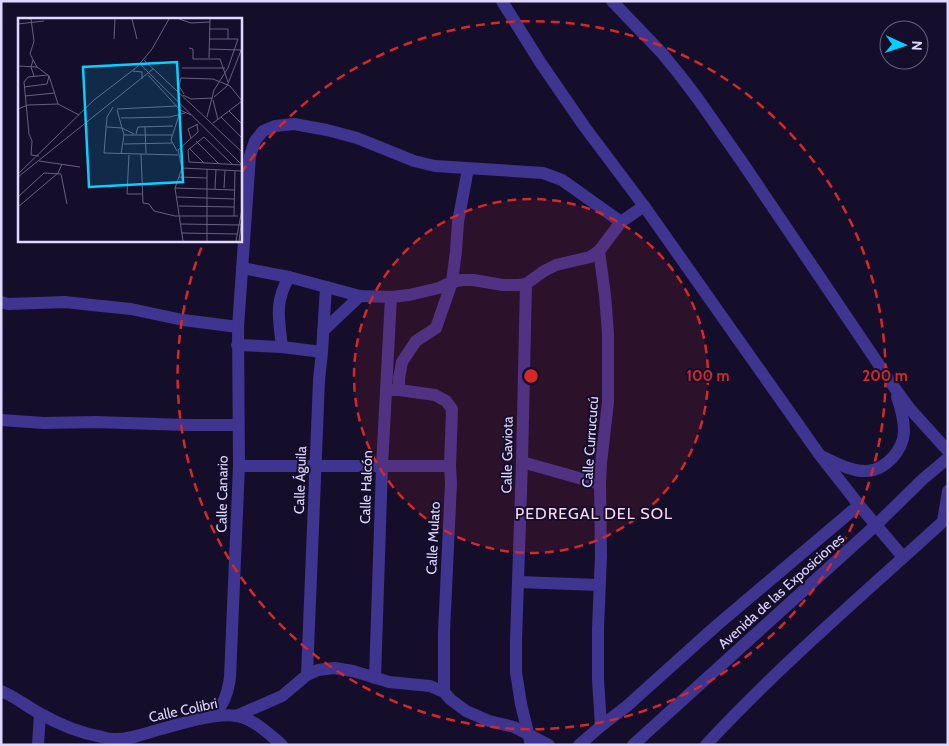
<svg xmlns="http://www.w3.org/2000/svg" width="949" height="746" viewBox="0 0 949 746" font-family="Cabin,sans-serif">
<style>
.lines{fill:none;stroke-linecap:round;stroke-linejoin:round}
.minor{stroke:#3f348f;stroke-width:12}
.ring{fill:none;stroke:#d62828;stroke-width:2.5;stroke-dasharray:9 6}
.labels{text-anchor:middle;stroke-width:4;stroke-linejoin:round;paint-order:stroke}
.street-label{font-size:14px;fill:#e0d8ff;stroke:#150e2b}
.quarter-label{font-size:16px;letter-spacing:1px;fill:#ffdaee;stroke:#150e2b}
.inset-road{fill:none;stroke:#665f80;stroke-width:1}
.view{fill:#04d1ff;fill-opacity:0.15;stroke:#04d1ff;stroke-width:2.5}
.inset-edge{fill:none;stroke:#e0d8ff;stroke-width:2.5}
.centre{fill:#d62828;stroke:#150e2b;stroke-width:2.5}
.ring-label{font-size:15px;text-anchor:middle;font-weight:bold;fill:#d62828;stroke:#150e2b;stroke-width:4;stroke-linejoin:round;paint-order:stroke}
</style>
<rect width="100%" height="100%" fill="#150e2b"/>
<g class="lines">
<!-- minor -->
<g class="minor">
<polyline points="502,1 540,62 584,126 644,206 819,454 859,505 903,557"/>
<polyline points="612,1 661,52 679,74 698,99 742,162 894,387 910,409 948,451"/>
<polyline points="599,251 605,295 608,333 608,402 601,463 600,484 601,556 598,628 598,679 601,726"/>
<polyline points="242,268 289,277 360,296 391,297 409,295 439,288 452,282 462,280 473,280 503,285 518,285 526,284 544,271 556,265 590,257 599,251 621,222 644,206"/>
<polyline points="526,284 522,462 516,641 516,672 521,704 531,745"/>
<polyline points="1,302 8,304 65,302 92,305 131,309 183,320 238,327"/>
<polyline points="323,331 360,296"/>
<polyline points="237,345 282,347 322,352"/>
<path d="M282 347C279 319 274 303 289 277"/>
<polyline points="391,390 399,390 399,378 402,362 416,341 436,328 452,282 456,251 458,222 468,169"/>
<polyline points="399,390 435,395 446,401 452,409 450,466 451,483 444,632 444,692"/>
<polyline points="1,420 44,423 95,422 187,425 238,425"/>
<path d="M823 457C836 463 852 472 867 471 886 470 903 450 904 432 904 420 901 408 897 397"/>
<polyline points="522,462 600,484"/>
<polyline points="239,466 450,466"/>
<polyline points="943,521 948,491"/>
<polyline points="518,582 599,585"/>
<polyline points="307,675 319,380 322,352 326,287"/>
<polyline points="375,678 382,466 391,297"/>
<path d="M1 691C16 697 27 707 41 714 60 725 80 733 102 737 105 738 109 739 113 739 127 740 141 735 154 731 176 725 215 712 237 716 254 719 269 734 282 745"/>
<path d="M213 716C224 704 228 693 230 677L239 466 238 327 250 156 255 141 263 131 275 126 294 124 327 130 357 138 414 161 435 166 543 173 562 180 621 222"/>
<polyline points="236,716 282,696 307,675 318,670 334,668 353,671 389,682 430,686 444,692 450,699 466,711 489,721 514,727 549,745"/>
<polyline points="38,745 40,714"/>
<polyline points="579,745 601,726 627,706 716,626 859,505"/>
<polyline points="633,745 876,525 923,479 948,458"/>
<path d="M706 745C781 664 866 592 948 517"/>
</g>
</g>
<!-- distance rings -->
<circle cx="531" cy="376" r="177" fill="#d62828" fill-opacity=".12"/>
<g class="ring">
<circle cx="531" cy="376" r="177"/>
<path d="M241 173A354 354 0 1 1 204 241"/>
</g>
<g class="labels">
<!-- street labels -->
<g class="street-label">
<text transform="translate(590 442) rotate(-86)" y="5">Calle Currucucú</text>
<text transform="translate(507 455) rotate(-89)" y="5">Calle Gaviota</text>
<text transform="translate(300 480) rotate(-88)" y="5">Calle Águila</text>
<text transform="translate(366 487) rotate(-88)" y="5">Calle Halcón</text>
<text transform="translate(222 494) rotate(-89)" y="5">Calle Canario</text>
<text transform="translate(433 538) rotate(-87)" y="5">Calle Mulato</text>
<text transform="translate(781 591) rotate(-42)" y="5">Avenida de las Exposiciones</text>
<text transform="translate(183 710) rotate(-12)" y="5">Calle Colibri</text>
</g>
<!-- quarter labels -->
<g class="quarter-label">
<text x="594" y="519">PEDREGAL DEL SOL</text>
</g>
</g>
<!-- overview -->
<g transform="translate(18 18)">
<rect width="224" height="224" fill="#150e2b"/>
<path class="inset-road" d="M13 1 16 23 12 36 19 49 31 58 40 86M114 1 119 21M161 1 173 5 192 4M0 6 26 3M191 11H210V21M96 21 97 1M171 30 175 31V41H202L210 64M191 31 223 32M191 40 192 1M15 42 13 49 16 58M126 42 224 134M122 46 224 147M0 48 19 49M164 50H207M115 53 124 54V61M130 57 162 92 173 97M6 69 29 66 31 58M166 76 161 68 163 60 195 61 212 68 224 83 195 105M165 77 173 81 195 80M7 78 37 75M196 79 209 68 224 30M195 82 200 102M95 89 89 99 86 135 160 137M0 91 10 87 40 86 61 97M99 91 159 88M99 92 106 117 103 136M211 93 224 106M189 99 196 72 210 50 220 21H192M203 99 224 120M103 100 152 99 167 95M89 109 104 110 116 116M127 109 128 135M118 116 120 109 155 108M106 117H154M173 120 170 111 180 106M178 123 200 145M106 126 154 125M171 130 186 145M159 133 153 122 161 97M123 136 125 185 131 186 136 193 157 198H220M111 137 109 176H124M21 138 13 137 14 123 11 116 6 64 10 59 30 57M21 143 62 149M214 146 186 119 170 132 171 144 224 147M164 150 157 170 165 223M164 150 224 153M164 150 160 132 180 114 179 107M189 151V223M0 156 76 82 119 49 134 31 151 1M0 159 135 51M161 159 189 160M157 170 217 172M206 170 207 152M197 171 198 151M0 179 26 155 43 156 49 186M159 179 216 181M161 188 216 189M0 189 40 155 44 146M216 198 217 153M163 206 224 207M164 215 219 216M218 223 224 191M221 223 224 200"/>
<path class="view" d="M159 44 165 164 71 169 65 49Z"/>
<rect width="224" height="224" class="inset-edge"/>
</g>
<circle cx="531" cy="376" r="8" class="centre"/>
<g class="ring-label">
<text x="708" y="381">100 m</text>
<text x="885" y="381">200 m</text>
</g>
<!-- border -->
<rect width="949" height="746" fill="none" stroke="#e0d8ff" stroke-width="5"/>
<!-- north arrow -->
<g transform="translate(904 45) rotate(93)"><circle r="24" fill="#150e2b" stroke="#665f80"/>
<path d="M0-4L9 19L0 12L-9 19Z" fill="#04d1ff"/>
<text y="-8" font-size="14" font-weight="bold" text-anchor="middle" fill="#e0d8ff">N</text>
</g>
</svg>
